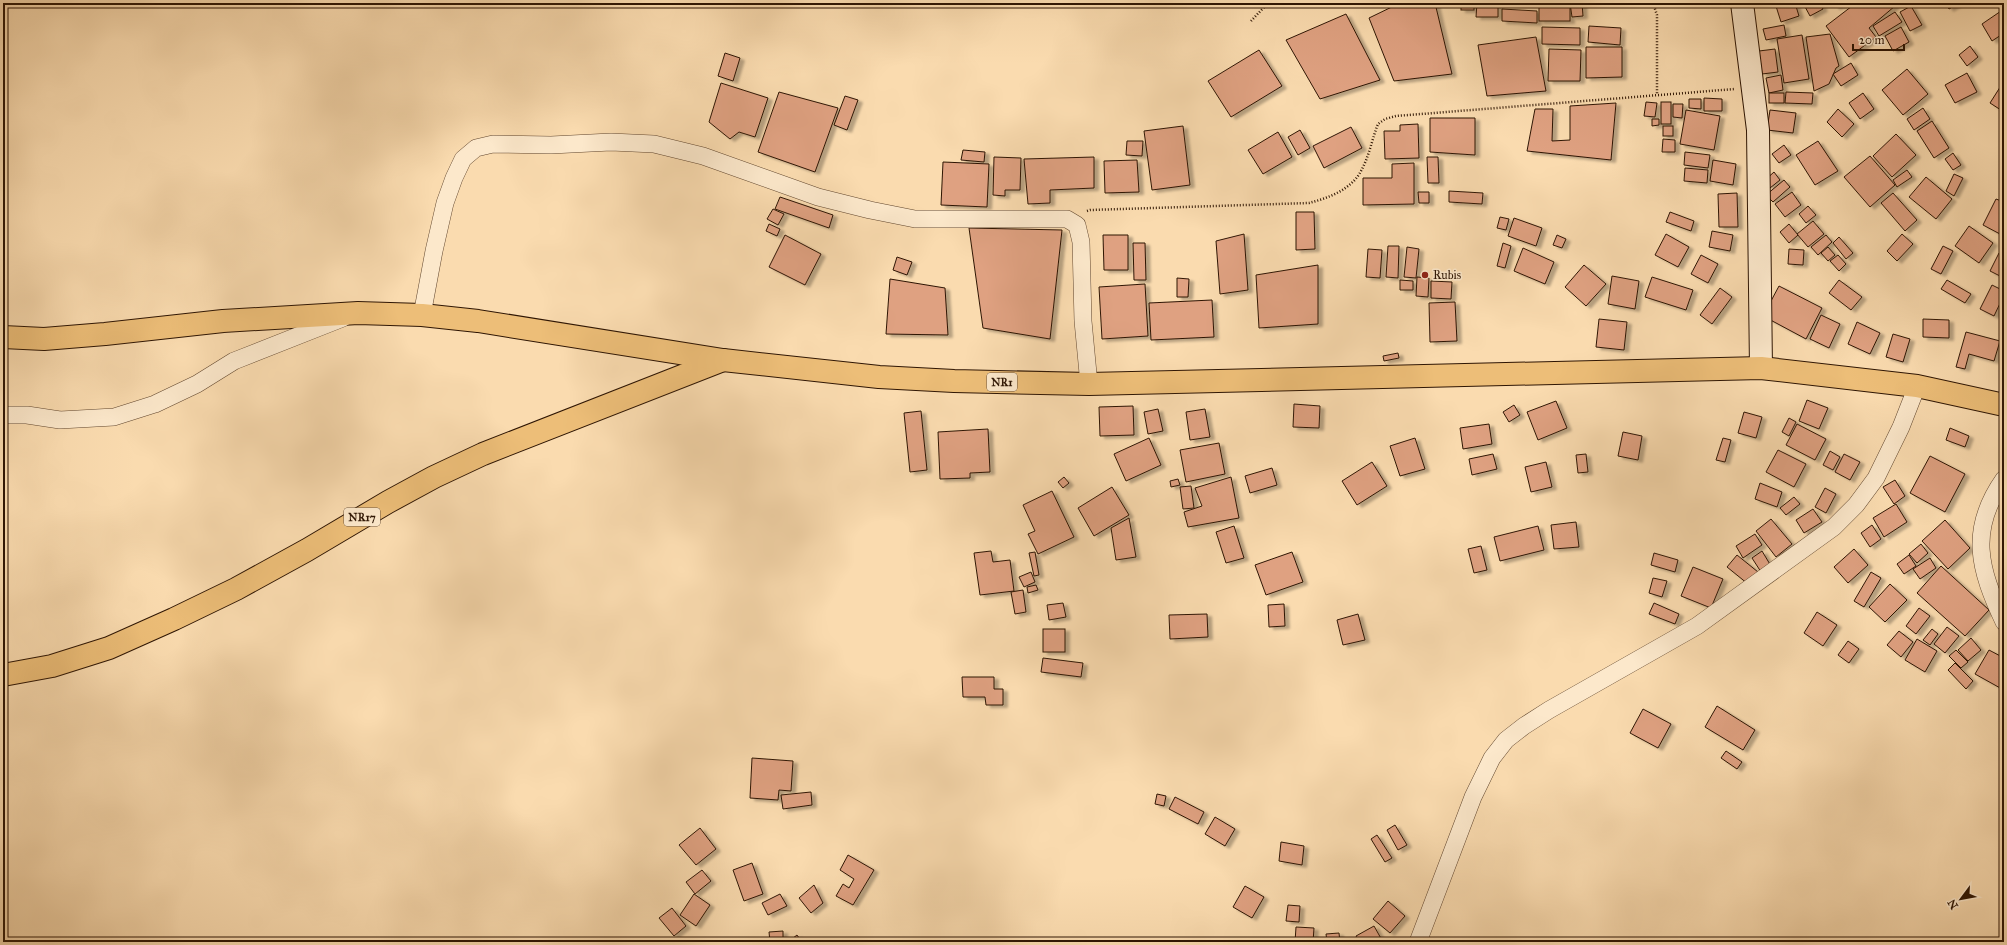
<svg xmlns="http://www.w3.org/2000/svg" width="2007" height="945" viewBox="0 0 2007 945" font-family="'IM FELL Great Primer',serif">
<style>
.building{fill:#dfa181;stroke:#2e1503;filter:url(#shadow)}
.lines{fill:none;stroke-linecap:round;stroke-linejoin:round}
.minor-casing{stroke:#61462e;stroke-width:18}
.secondary-casing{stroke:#2e1503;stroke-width:24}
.primary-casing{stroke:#2e1503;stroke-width:24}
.trunk-casing{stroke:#2e1503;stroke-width:24}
.path{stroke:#2e1503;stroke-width:2.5;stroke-dasharray:1 2;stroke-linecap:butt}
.minor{stroke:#fce8cb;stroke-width:17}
.secondary{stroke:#fce8cb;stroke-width:22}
.primary{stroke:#edbe78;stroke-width:22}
.trunk{stroke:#edbe78;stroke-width:22}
.poi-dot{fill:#8f2418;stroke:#fce8cb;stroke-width:1.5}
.labels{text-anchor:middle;stroke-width:3;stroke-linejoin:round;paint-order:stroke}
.shield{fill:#fce8cb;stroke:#6c543f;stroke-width:1}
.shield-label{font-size:11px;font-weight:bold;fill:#2e1503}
.poi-label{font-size:12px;fill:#2e1503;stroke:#fce8cb;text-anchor:start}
</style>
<defs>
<filter id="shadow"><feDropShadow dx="4.5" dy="2.5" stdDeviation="1" flood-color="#0004"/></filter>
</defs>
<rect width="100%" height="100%" fill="#fadbaf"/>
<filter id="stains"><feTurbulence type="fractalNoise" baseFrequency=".005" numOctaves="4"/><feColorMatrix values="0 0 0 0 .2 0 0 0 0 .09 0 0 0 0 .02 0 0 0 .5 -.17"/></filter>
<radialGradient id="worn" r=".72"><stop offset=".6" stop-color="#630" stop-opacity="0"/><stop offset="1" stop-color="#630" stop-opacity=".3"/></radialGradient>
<!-- building -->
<g class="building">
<polygon points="1400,3 1435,3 1452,74 1394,81 1369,18"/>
<rect x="1461" y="3" width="13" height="7"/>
<polygon points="1477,3 1498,3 1498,17 1476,17"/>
<rect x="1539" y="3" width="31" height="18"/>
<polygon points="1570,3 1582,3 1583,16 1572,17"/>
<polygon points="1775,3 1795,3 1799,16 1781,22"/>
<polygon points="1803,3 1820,3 1823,9 1810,16"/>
<polygon points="1834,3 1848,3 1835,7"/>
<polygon points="1856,3 1893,3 1895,6 1869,28 1876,37 1849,57 1826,26"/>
<polygon points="1945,3 1959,3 1949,9"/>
<polygon points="1911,6 1922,25 1910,31 1900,12"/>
<polygon points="1502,9 1537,11 1537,23 1502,21"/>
<polygon points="2004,9 2004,33 1992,41 1982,24"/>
<polygon points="1895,12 1902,22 1879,36 1873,26"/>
<polygon points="1346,14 1380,80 1320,99 1286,40"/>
<polygon points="1784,25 1786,36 1766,40 1763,29"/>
<polygon points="1589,26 1621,28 1620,45 1588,42"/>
<polygon points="1542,27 1580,28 1580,45 1542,44"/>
<polygon points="1901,27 1909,42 1893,51 1885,36"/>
<polygon points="1830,34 1839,66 1836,68 1829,84 1814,91 1806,37"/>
<polygon points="1802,35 1809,79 1784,83 1777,39"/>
<polygon points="1536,37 1546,91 1487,96 1478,45"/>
<polygon points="1970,46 1978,57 1967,66 1959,55"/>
<polygon points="1586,47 1622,47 1622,77 1586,78"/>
<polygon points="1549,49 1581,50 1580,81 1548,81"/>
<polygon points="1775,49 1778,72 1762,74 1759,51"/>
<polygon points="1259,50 1282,86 1231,117 1208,81"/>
<polygon points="725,53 740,58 733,81 718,76"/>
<polygon points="1851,63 1858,75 1841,86 1833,74"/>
<polygon points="1907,69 1928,94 1903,115 1882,90"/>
<polygon points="1967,73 1977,92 1955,103 1945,85"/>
<polygon points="1781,75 1783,90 1769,93 1766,78"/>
<polygon points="2004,81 2004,112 1990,103"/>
<polygon points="721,83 768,98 755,137 739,132 730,139 709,122"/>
<polygon points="779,92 838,108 815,172 758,152"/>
<polygon points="1786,92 1813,93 1812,104 1785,103"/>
<rect x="1769" y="93" width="15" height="10"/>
<polygon points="1863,93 1874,109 1860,119 1849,103"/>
<polygon points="845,96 858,100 847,130 834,125"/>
<polygon points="1704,98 1722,99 1722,111 1704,111"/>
<polygon points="1689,99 1701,99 1701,109 1689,108"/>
<polygon points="1646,102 1657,103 1655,117 1644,116"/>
<rect x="1661" y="102" width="10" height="22"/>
<polygon points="1616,103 1611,160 1527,151 1535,109 1553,109 1552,141 1570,140 1570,106"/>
<polygon points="1673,104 1683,104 1682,118 1673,117"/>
<polygon points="1923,108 1930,119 1914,130 1907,119"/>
<polygon points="1838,109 1854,124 1842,137 1827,122"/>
<polygon points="1686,110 1720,116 1714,150 1680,144"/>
<polygon points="1770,110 1796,113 1793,133 1767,130"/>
<polygon points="1430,118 1475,118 1475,155 1430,152"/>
<polygon points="1652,119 1659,119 1659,125 1652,126"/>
<polygon points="1932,121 1949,148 1934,158 1917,131"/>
<polygon points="1418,124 1419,158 1385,159 1384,131 1400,131 1400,125"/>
<polygon points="1183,126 1190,185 1152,190 1144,131"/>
<rect x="1663" y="126" width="10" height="10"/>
<polygon points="1351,127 1362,148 1324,168 1313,146"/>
<polygon points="1300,130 1310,148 1298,155 1288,137"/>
<polygon points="1278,132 1292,157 1263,174 1248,150"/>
<polygon points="1896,134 1916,155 1892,177 1873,156"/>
<polygon points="1663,139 1675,140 1675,152 1662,152"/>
<polygon points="1127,141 1143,141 1142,156 1126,155"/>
<polygon points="1818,141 1838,171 1815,185 1796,155"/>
<polygon points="1784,145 1791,155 1779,163 1772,154"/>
<polygon points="963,150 985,152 984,162 961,160"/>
<polygon points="1685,152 1710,155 1708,168 1684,165"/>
<polygon points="1953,153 1961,165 1953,170 1945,159"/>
<polygon points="1870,156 1895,185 1870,207 1844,177"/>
<polygon points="994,157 1021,158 1020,190 1005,190 1005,196 993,195"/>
<polygon points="1094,157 1094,188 1050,190 1050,203 1028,204 1024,159"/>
<polygon points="1427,157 1438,157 1439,183 1428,183"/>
<polygon points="1137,160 1139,192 1105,193 1104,161"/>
<polygon points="1713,160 1736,164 1733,185 1710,181"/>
<polygon points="943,162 989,164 987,207 941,205"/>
<polygon points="1414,163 1414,204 1363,205 1363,178 1392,178 1392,164"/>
<polygon points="1685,168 1708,170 1707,183 1684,181"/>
<polygon points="1907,170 1912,177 1897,187 1893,180"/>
<polygon points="1774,172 1780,180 1770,188 1764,181"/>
<polygon points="1954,174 1963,178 1954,196 1946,191"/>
<polygon points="1926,177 1952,199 1936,219 1909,197"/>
<polygon points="1784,180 1790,187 1773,202 1766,195"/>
<polygon points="1449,191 1483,193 1482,204 1449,202"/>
<polygon points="1418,192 1429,192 1429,203 1419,203"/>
<polygon points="1792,192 1801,205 1785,217 1775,204"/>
<polygon points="1737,193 1738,227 1719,227 1718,194"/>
<polygon points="1893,193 1917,220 1905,231 1881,203"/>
<polygon points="780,197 833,215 829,228 775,209"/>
<polygon points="1996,199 2004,202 2004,226 2000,234 1983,225"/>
<polygon points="1808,206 1816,215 1806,223 1799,214"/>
<polygon points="773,209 784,214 778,225 767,219"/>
<polygon points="1296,212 1314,212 1315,249 1296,250"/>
<polygon points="1670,212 1694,221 1691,231 1666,222"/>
<polygon points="1500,217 1509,219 1506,230 1497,228"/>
<polygon points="1514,218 1542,228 1536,246 1508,236"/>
<polygon points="1813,221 1824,234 1808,247 1797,234"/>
<polygon points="769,224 780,229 777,236 766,231"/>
<polygon points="1789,224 1798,235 1789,243 1780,232"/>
<polygon points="1969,226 1993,243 1979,263 1955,246"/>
<polygon points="969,228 1062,230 1050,339 983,328"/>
<polygon points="1712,231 1733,235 1730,251 1709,247"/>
<polygon points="1244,234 1248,290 1220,294 1216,241"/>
<polygon points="1666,234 1689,247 1678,267 1655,255"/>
<polygon points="1902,234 1913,244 1897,261 1887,251"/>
<polygon points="785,235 821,254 805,285 769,267"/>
<polygon points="1103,235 1128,235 1128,270 1104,270"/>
<polygon points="1557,235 1566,239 1562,248 1553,245"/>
<polygon points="1826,235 1832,242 1818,255 1811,247"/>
<polygon points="1839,237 1853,253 1846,259 1833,243"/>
<polygon points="1133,243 1145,243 1146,280 1134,280"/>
<polygon points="1503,243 1511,246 1505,268 1497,266"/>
<polygon points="1388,246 1399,246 1398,278 1386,277"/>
<polygon points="1943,246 1953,251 1941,274 1931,269"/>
<polygon points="1407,247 1419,249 1416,278 1404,277"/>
<polygon points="1828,247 1835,255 1828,261 1821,253"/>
<polygon points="1523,248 1554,262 1545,284 1514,271"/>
<polygon points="1368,249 1382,250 1380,278 1366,277"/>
<polygon points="1789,249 1804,250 1803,265 1788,264"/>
<polygon points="1999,253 2004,255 2004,278 1990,271"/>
<polygon points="1701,255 1718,264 1708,283 1691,274"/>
<polygon points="1838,255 1846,264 1839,271 1830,261"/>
<polygon points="897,257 912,262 907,275 893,270"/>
<polygon points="1318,265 1318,324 1259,328 1256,275"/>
<polygon points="1584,265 1606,284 1586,306 1565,287"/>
<polygon points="1612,276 1639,281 1635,309 1608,304"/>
<polygon points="1417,277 1429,278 1428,297 1416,296"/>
<polygon points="1652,277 1693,290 1686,310 1645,297"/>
<polygon points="1177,278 1189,279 1188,297 1177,297"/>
<polygon points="890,279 945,288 948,335 886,334"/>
<polygon points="1400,280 1413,281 1413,290 1400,290"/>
<polygon points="1839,280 1862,297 1851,310 1829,293"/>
<polygon points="1947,280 1971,294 1965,303 1941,289"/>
<polygon points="1431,281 1452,282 1451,299 1431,298"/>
<polygon points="1145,284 1148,336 1102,339 1099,287"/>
<polygon points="1992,285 2004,291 2004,295 1994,316 1980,309"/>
<polygon points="1779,286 1822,308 1806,339 1763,316"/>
<polygon points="1720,288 1732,297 1712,324 1700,315"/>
<polygon points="1212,300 1214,337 1151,340 1149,303"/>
<polygon points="1455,302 1457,341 1430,342 1429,303"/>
<polygon points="1821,315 1840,324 1829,348 1810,339"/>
<polygon points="1599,319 1627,322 1624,350 1596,347"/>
<polygon points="1923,319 1949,320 1949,338 1923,337"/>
<polygon points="1857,322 1880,333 1870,354 1848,344"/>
<polygon points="1966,332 2000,341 1994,361 1969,354 1965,369 1956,367"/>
<polygon points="1893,334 1910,339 1903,362 1886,357"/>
<polygon points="1398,353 1399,358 1384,361 1383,356"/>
<polygon points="1807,400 1828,408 1819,429 1799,421"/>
<polygon points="1556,401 1567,428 1538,440 1527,412"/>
<polygon points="1294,404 1320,406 1319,428 1293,427"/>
<polygon points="1514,405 1520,415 1509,422 1503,412"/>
<polygon points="1133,406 1134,435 1100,436 1099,407"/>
<polygon points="1158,409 1163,431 1148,434 1144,412"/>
<polygon points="1205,409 1210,437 1190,440 1186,412"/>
<polygon points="921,411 927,470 910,472 904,413"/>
<polygon points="1744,412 1762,417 1756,438 1738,433"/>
<polygon points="1789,418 1796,422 1789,436 1782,432"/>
<polygon points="1489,424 1492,444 1463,449 1460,428"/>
<polygon points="1797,424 1826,439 1815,460 1786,445"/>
<polygon points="1950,428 1969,436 1965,447 1946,440"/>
<polygon points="988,429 990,472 970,473 970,478 940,479 938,432"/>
<polygon points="1623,432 1642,436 1638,460 1618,456"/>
<polygon points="1149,438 1161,465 1126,481 1114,454"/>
<polygon points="1415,438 1425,469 1400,476 1390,446"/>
<polygon points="1723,438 1731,440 1725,462 1716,460"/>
<polygon points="1219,443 1225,474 1186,482 1180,450"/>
<polygon points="1778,450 1806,464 1794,487 1766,472"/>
<polygon points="1830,451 1840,457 1833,470 1823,465"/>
<polygon points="1493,454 1497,469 1472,475 1469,459"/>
<polygon points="1586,454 1588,472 1578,473 1576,455"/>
<polygon points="1844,454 1860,462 1850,480 1835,472"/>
<polygon points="1930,456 1965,474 1945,512 1910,493"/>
<polygon points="1372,462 1387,486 1357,505 1342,481"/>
<polygon points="1546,462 1552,487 1531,492 1525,467"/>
<polygon points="1272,468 1277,485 1250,493 1245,476"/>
<polygon points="1064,477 1069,483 1063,488 1058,482"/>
<polygon points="1231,477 1239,518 1188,527 1184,512 1202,506 1195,488"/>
<polygon points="1178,479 1180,485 1171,487 1170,481"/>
<polygon points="1895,480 1905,496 1894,504 1883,487"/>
<polygon points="1760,483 1782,492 1777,507 1755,499"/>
<polygon points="1191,486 1194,508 1183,509 1180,487"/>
<polygon points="1112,487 1129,515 1094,536 1078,508"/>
<polygon points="1825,488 1836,494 1826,513 1815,507"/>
<polygon points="1052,491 1074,537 1038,554 1028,534 1035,531 1023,505"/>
<polygon points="1794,497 1800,504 1786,515 1780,508"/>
<polygon points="1896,504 1907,522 1884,537 1873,518"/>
<polygon points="1813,509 1822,522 1804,533 1796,520"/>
<polygon points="1129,518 1136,557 1116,560 1111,528"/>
<polygon points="1771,519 1792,544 1776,557 1756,531"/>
<polygon points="1945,520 1970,548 1948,569 1922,541"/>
<polygon points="1576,522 1579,547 1554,549 1551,525"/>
<polygon points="1872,525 1881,539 1870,547 1861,533"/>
<polygon points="1234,526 1244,558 1226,563 1216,532"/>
<polygon points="1538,526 1544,550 1500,561 1494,537"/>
<polygon points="1755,534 1762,545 1743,558 1736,546"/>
<polygon points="1921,544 1928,553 1917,563 1909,554"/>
<polygon points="1481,546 1487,570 1474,573 1468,549"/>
<polygon points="1854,549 1868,565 1848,583 1834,567"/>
<polygon points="991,551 993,562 1010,560 1014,591 980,595 974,553"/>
<polygon points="1762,551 1771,566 1761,572 1752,558"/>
<polygon points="1035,552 1039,575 1034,576 1029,553"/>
<polygon points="1292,552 1303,582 1266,595 1255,565"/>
<polygon points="1654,553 1678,560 1675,572 1651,565"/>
<polygon points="1737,555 1758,572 1748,584 1727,567"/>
<polygon points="1909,555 1916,566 1904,574 1897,564"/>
<polygon points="1930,558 1936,568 1920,579 1913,569"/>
<polygon points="1941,566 1989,610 1965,636 1917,593"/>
<polygon points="1693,567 1723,579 1711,608 1681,596"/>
<polygon points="1031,572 1035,582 1024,587 1019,577"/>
<polygon points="1871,572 1881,578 1864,607 1854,601"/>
<polygon points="1653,578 1667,581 1662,597 1649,593"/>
<polygon points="1890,584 1907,600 1885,622 1869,607"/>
<polygon points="1036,585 1038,590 1028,593 1027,587"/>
<polygon points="1023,590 1026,612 1015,614 1011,592"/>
<polygon points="1063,603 1066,617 1049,620 1047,605"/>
<polygon points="1654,603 1679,614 1675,624 1649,614"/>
<polygon points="1284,604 1285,626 1269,627 1268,605"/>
<polygon points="1919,608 1930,616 1916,634 1906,626"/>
<polygon points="1817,612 1837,625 1823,646 1804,633"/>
<polygon points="1207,614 1208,637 1170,639 1169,615"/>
<polygon points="1358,614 1365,640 1343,645 1337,620"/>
<polygon points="1947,627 1959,636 1945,653 1934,644"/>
<rect x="1043" y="629" width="22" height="23"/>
<polygon points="1932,629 1938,634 1930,645 1923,640"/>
<polygon points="1899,631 1913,642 1901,657 1887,645"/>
<polygon points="1971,638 1981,650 1968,661 1958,650"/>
<polygon points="1917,639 1937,651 1925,672 1905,660"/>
<polygon points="1848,641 1859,649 1849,663 1838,655"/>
<polygon points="1956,650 1968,662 1961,668 1949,656"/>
<polygon points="1989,650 2004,658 2004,685 2002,689 1975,674"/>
<polygon points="1043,658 1083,663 1081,677 1041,672"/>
<polygon points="1955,663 1973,681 1966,689 1948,670"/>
<polygon points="962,677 994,677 994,689 1003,689 1003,705 986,705 985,697 963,697"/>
<polygon points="1717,706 1755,730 1743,750 1705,727"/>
<polygon points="1643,709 1671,724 1658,748 1630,733"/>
<polygon points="1726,751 1742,762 1737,769 1721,758"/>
<polygon points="752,758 793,761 791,791 779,790 778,800 750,798"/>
<polygon points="811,792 812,805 783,809 781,795"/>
<polygon points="1157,794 1166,796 1164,806 1155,804"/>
<polygon points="1175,797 1204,812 1198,824 1169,809"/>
<polygon points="1215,817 1235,829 1225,846 1205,834"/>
<polygon points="1395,825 1407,845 1398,850 1387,830"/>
<polygon points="700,828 716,849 696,865 679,845"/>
<polygon points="1377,835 1392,858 1385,862 1371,839"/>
<polygon points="1281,842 1304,846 1302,865 1279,861"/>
<polygon points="848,855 874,870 853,905 836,896 843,884 849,888 854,879 840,870"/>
<polygon points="752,863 763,894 744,901 733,870"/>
<polygon points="702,870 711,881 695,894 686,882"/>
<polygon points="814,885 823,903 811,913 799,898"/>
<polygon points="1245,886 1264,897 1252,918 1233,907"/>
<polygon points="694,894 710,905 696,926 680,915"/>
<polygon points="780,894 787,906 768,915 762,903"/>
<polygon points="1388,901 1405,916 1390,933 1373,919"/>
<polygon points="1288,905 1300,906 1299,922 1286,921"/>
<polygon points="672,908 686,926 674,936 659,918"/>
<polygon points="1374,926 1383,942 1359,942 1356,936"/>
<polygon points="1296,927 1314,928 1313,942 1295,942"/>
<polygon points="783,931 783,942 770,942 769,932"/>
<polygon points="1339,933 1340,942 1327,942 1326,934"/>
<polygon points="797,935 802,942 788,942"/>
</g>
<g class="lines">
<!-- minor casing -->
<g class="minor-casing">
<g id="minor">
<polyline points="422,315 434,251 445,203 454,178 463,159 476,148 493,144 551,145 611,142 654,144 703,156 818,197 870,210 915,219 1067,219 1077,225 1081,242 1083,321 1089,384"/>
<polyline points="3,415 27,415 60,420 114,417 155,404 197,384 234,361 343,318"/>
<path d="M2004 479C1968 530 1979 569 2004 622"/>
<polyline points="1418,942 1473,797 1492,758 1506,740 1524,726 1549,710 1697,626 1834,527 1856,505 1876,478 1901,427 1917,386"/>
</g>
</g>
<!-- secondary casing -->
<g class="secondary-casing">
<polyline id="secondary" points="1742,3 1758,130 1761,368"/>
</g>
<!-- primary casing -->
<g class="primary-casing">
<polyline id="primary" points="3,675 52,666 109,648 174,619 236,589 307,550 388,502 434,477 483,454 723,360"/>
</g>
<!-- trunk casing -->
<g class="trunk-casing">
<polyline id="trunk" points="3,337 44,339 105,334 223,321 358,313 422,315 478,321 723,360 879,377 954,381 1089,384 1761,368 1917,386 2004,405"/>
</g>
<!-- path -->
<g class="path">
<polyline points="1653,3 1657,15 1657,95"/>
<polyline points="1251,21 1268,3"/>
<path d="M1087 211 1090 210 1309 203C1328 198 1351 190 1361 171 1369 157 1372 139 1378 124L1385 119 1396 116 1735 89"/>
</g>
<!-- minor -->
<use href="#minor" class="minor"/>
<!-- secondary -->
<use href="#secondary" class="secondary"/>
<!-- primary -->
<use href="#primary" class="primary"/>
<!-- trunk -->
<use href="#trunk" class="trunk"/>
</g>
<!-- markers -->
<circle class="poi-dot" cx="1425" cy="275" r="4"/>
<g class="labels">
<!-- shield labels -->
<g class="shield">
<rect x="987" y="373" width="30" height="18" rx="3"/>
<rect x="344" y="508" width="36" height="18" rx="3"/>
</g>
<g class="shield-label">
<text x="1002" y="386">NR1</text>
<text x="362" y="521">NR17</text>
</g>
<!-- poi labels -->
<g class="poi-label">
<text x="1433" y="279">Rubis</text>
</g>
</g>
<!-- margin -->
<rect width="2007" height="945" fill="none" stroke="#fadbaf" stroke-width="16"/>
<rect x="4" y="4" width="1999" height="937" fill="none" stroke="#2e1503" stroke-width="2"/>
<rect x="8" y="8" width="1991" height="929" fill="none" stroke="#2e1503"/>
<!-- north arrow -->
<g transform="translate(1961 899) rotate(238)" stroke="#fce8cb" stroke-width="3" paint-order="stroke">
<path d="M0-3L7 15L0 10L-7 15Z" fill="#2e1503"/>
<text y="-6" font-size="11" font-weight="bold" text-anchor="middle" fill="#2e1503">N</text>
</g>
<!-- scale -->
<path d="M1853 44v6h51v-6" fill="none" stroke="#2e1503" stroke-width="2"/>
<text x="1859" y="44" font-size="12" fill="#2e1503" stroke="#fce8cb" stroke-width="3" paint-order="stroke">20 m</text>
<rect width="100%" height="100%" filter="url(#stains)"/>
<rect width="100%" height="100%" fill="url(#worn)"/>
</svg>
